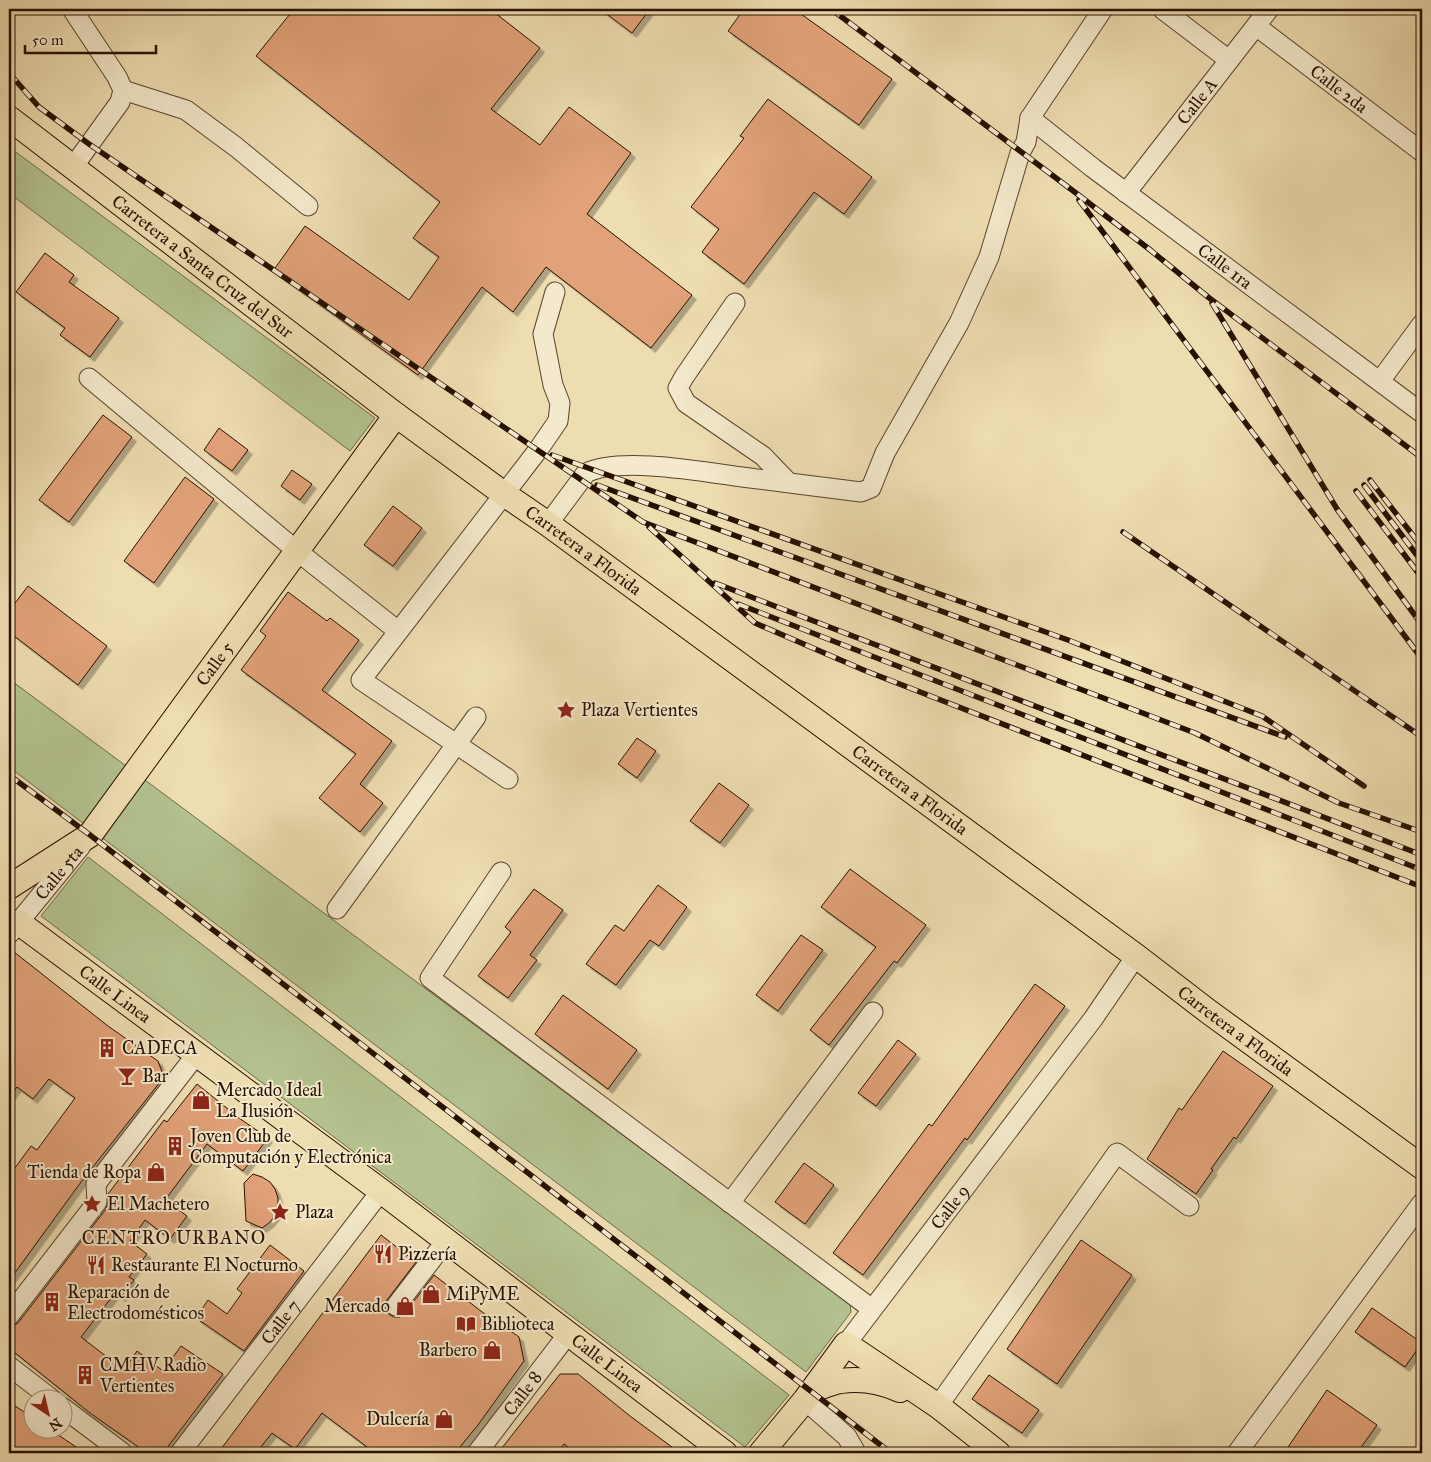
<svg xmlns="http://www.w3.org/2000/svg" width="1431" height="1462" viewBox="0 0 1431 1462" font-family="'IM FELL Great Primer',serif">
<style>
.green{fill:#b3c28f;stroke:#6d6948}
.building{fill:#e2a279;stroke:#271000;filter:url(#shadow)}
.lines{fill:none;stroke-linecap:round;stroke-linejoin:round}
.minor-casing{stroke:#59432c;stroke-width:21}
.major-casing{stroke:#271000;stroke-width:26}
.minor{stroke:#f4e9cc;stroke-width:19}
.major{stroke:#eeddb1;stroke-width:24}
.rail-casing{stroke:#271000;stroke-width:5.5}
.rail{stroke:#f4e9cc;stroke-width:4;stroke-dasharray:11;stroke-linecap:butt}
.labels{text-anchor:middle;stroke-width:4;stroke-linejoin:round;paint-order:stroke}
.street-label{font-size:18px;fill:#271000;stroke:#f4e9cc}
.poi-label{font-size:18px;fill:#271000;stroke:#f4e9cc;text-anchor:start}
.neighbourhood-label{font-size:19px;letter-spacing:1px;fill:#271000;stroke:#f4e9cc}
</style>
<defs>
<filter id="shadow"><feDropShadow dx="4.5" dy="4.5" stdDeviation="0" flood-color="#0004"/></filter>
</defs>
<rect width="100%" height="100%" fill="#eeddb1"/>
<filter id="stains"><feTurbulence type="fractalNoise" baseFrequency=".004" numOctaves="4"/><feColorMatrix values="0 0 0 0 .2 0 0 0 0 .09 0 0 0 0 .02 0 0 0 .5 -.17"/></filter>
<radialGradient id="worn" r=".72"><stop offset=".6" stop-color="#630" stop-opacity="0"/><stop offset="1" stop-color="#630" stop-opacity=".3"/></radialGradient>
<!-- green -->
<g class="green">
<polygon points="9,147 375,418 350,451 9,193"/>
<polygon points="9,679 850,1304 851,1312 806,1372 9,767"/>
<polygon points="88,857 789,1395 745,1447 41,916"/>
</g>
<!-- building -->
<g class="building">
<polygon points="294,9 490,9 540,48 491,109 540,145 569,107 631,153 587,214 692,295 651,348 546,267 513,312 482,287 418,375 273,271 305,226 409,300 439,257 413,238 440,202 256,56"/>
<polygon points="600,9 650,9 632,33"/>
<polygon points="744,9 794,9 892,79 859,125 728,31"/>
<polygon points="768,99 872,177 844,214 814,192 744,284 702,252 719,229 691,207 744,138 740,136"/>
<polygon points="45,253 74,275 69,282 119,318 90,357 60,335 65,328 16,292"/>
<polygon points="103,415 132,437 69,522 39,500"/>
<polygon points="219,428 248,450 232,471 204,450"/>
<polygon points="292,470 312,484 300,500 281,486"/>
<polygon points="185,477 214,499 154,583 124,561"/>
<polygon points="393,506 422,528 393,566 364,545"/>
<polygon points="28,586 107,646 78,685 9,632 9,611"/>
<polygon points="288,592 327,621 330,618 359,640 322,690 392,741 360,784 383,803 360,832 319,798 356,754 241,670 266,636 260,631"/>
<polygon points="637,738 656,751 637,778 618,764"/>
<polygon points="719,783 749,805 720,843 690,821"/>
<polygon points="850,869 926,925 897,963 894,961 829,1045 810,1030 876,947 821,907"/>
<polygon points="658,885 687,907 659,946 650,940 616,985 586,964 615,925 624,931"/>
<polygon points="534,889 563,910 530,955 537,960 508,998 478,976 511,932 505,927"/>
<polygon points="801,935 823,950 778,1011 756,995"/>
<polygon points="9,948 108,1026 158,1061 164,1077 81,1182 9,1281 9,1176 31,1146 37,1150 75,1098 49,1079 33,1099 17,1087 9,1098"/>
<polygon points="1035,984 1065,1006 967,1140 965,1138 863,1275 833,1253 929,1124 932,1126"/>
<polygon points="563,995 637,1050 608,1089 535,1034"/>
<polygon points="898,1040 916,1054 876,1106 858,1093"/>
<polygon points="1223,1051 1273,1086 1236,1139 1234,1137 1211,1169 1213,1170 1196,1194 1147,1159 1179,1108 1182,1110"/>
<polygon points="197,1084 239,1118 268,1138 243,1171 207,1144 165,1200 187,1216 170,1239 145,1220 130,1241 147,1254 129,1277 134,1280 121,1297 115,1293 81,1337 124,1370 137,1351 163,1371 181,1346 223,1374 163,1453 147,1453 90,1413 9,1348 9,1328 18,1323 106,1209 108,1201 108,1194 164,1120 167,1122"/>
<polygon points="804,1163 834,1185 805,1224 775,1202"/>
<polygon points="253,1174 262,1177 270,1182 275,1189 278,1198 278,1207 275,1216 269,1223 262,1228 246,1221 244,1183"/>
<polygon points="381,1235 416,1262 387,1300 385,1304 385,1310 390,1315 394,1317 400,1317 405,1313 434,1275 490,1318 491,1317 519,1337 524,1361 478,1425 455,1453 375,1453 322,1413 295,1449 272,1433 256,1453 218,1453"/>
<polygon points="1081,1240 1132,1275 1057,1384 1007,1349"/>
<polygon points="270,1245 304,1271 244,1351 196,1318 208,1300 227,1314 242,1293 237,1289"/>
<polygon points="1372,1308 1422,1343 1405,1367 1355,1332"/>
<polygon points="560,1374 578,1374 630,1416 680,1453 576,1453 564,1444 556,1453 498,1453"/>
<polygon points="989,1375 1039,1410 1022,1433 972,1399"/>
<polygon points="1327,1390 1377,1425 1357,1453 1284,1453"/>
<polygon points="9,1402 32,1417 32,1430 51,1430 85,1453 9,1453"/>
</g>
<g class="lines">
<!-- minor casing -->
<g class="minor-casing">
<g id="minor">
<polyline points="72,9 117,77 123,90 120,102 73,167"/>
<polyline points="1162,9 1229,60"/>
<path id="s1" d="M1256 26 1422 152"/>
<polyline points="123,90 186,110 236,147 308,206"/>
<path id="s2" d="M1030 118 1093 168 1422 413"/>
<path id="s3" d="M1126 193 1269 9"/>
<polyline points="735,303 684,377 678,388 686,403 763,456 788,482"/>
<polyline points="89,378 297,551 398,631"/>
<polyline points="1380,381 1422,324"/>
<path d="M548 524 586 473C619 456 705 472 742 477 782 482 821 487 861 492L871 488 885 453 959 323 989 257 1020 153 1026 142 1030 118 1103 9"/>
<polyline points="508,779 361,680 538,450 558,421 560,403 553,385 543,334 555,292"/>
<polyline points="501,872 430,978 872,1309"/>
<polyline points="337,909 476,717"/>
<path id="s4" d="M9 934 81 846"/>
<polyline points="730,1203 873,1012"/>
<polyline points="396,1306 446,1241"/>
<polyline points="9,1316 97,1202 96,1184 196,1055"/>
<path id="s5" d="M846 1344 1093 1019 1136 956"/>
<polyline points="9,1366 53,1400"/>
<polyline points="805,1400 847,1437 856,1453"/>
<polyline points="938,1406 1117,1153 1189,1206"/>
<polyline points="62,1407 123,1453"/>
<path id="s6" d="M180 1453 381 1191"/>
<path id="s7" d="M477 1453 568 1334"/>
<polyline points="1237,1453 1422,1203"/>
</g>
</g>
<!-- major casing -->
<g class="major-casing">
<g id="major">
<path id="s8" d="M9 118 396 415 504 494 548 524 1136 956 1209 1012 1422 1167"/>
<path id="s9" d="M9 887 90 835 396 415"/>
<path id="s10" d="M18 922 381 1191 725 1453"/>
<path d="M811 1391C820 1388 831 1382 841 1381 862 1378 882 1382 900 1390"/>
<polyline points="761,1453 805,1400 846,1344 938,1406 998,1453"/>
</g>
</g>
<!-- minor -->
<use href="#minor" class="minor"/>
<!-- major -->
<use href="#major" class="major"/>
<!-- rail casing -->
<g class="rail-casing">
<g id="rail">
<polyline points="831,9 1072,190 1149,249 1208,297 1422,458"/>
<polyline points="9,73 39,107 89,144 643,522 1195,733 1339,803 1422,832"/>
<polyline points="1079,200 1422,659"/>
<polyline points="1212,303 1337,509 1422,625"/>
<polyline points="552,455 1068,640 1262,716 1364,786"/>
<polyline points="1370,480 1422,547"/>
<polyline points="597,485 1285,737"/>
<polyline points="1364,485 1422,562"/>
<polyline points="1356,491 1422,578"/>
<polyline points="649,527 755,623 866,671 1422,887"/>
<polyline points="1123,532 1422,737"/>
<polyline points="715,583 1422,855"/>
<polyline points="738,604 1422,870"/>
<polyline points="9,775 90,835 891,1453"/>
</g>
</g>
<!-- rail -->
<use href="#rail" class="rail"/>
</g>
<!-- icons -->
<defs>
<g id="sight-bare" transform="scale(1.5)"><path d="M0-6L1.8-2.2L6-1.7L2.9 1.2L3.7 5.4L0 3.3L-3.7 5.4L-2.9 1.2L-6-1.7L-1.8-2.2Z" fill="#8f2418" stroke="#f4e9cc" stroke-width="2.5" paint-order="stroke"/></g>
<g id="building-bare" transform="scale(1.5)"><path d="M-4-6H4V6H1V3H-1V6H-4ZM-2.5-4.3h1.7v1.8h-1.7ZM.8-4.3h1.7v1.8H.8ZM-2.5-1h1.7V.8h-1.7ZM.8-1h1.7V.8H.8Z" fill="#8f2418" stroke="#f4e9cc" stroke-width="2.5" paint-order="stroke"/></g>
<g id="bar-bare" transform="scale(1.5)"><path d="M-6-5H6L.8 .8V4.5H3.5V6h-7V4.5H-.8V.8Z" fill="#8f2418" stroke="#f4e9cc" stroke-width="2.5" paint-order="stroke"/></g>
<g id="shop-bare" transform="scale(1.5)"><path d="M-5-2.5h2.3a2.7 3.5 0 0 1 5.4 0H5L5.5 6h-11ZM-1.5-2.5h3a1.5 2.3 0 0 0-3 0Z" fill="#8f2418" stroke="#f4e9cc" stroke-width="2.5" paint-order="stroke"/></g>
<g id="restaurant-bare" transform="scale(1.5)"><path d="M-5-6h1v4h1v-4h1v4h1v-4h1v5L-1.5 .5V6h-2V.5L-5-1ZM5-6V6H3V1.5H1.5Q1.5-4 5-6Z" fill="#8f2418" stroke="#f4e9cc" stroke-width="2.5" paint-order="stroke"/></g>
<g id="library-bare" transform="scale(1.5)"><path d="M-6-4Q-3-5.5-.7-3.5V5Q-3 3-6 4ZM6-4Q3-5.5 .7-3.5V5Q3 3 6 4Z" fill="#8f2418" stroke="#f4e9cc" stroke-width="2.5" paint-order="stroke"/></g>
</defs>
<g fill-rule="evenodd">
<use href="#sight-bare" x="566" y="710"/>
<use href="#building-bare" x="107" y="1048"/>
<use href="#bar-bare" x="127" y="1076"/>
<use href="#shop-bare" x="201" y="1100"/>
<use href="#building-bare" x="175" y="1146"/>
<use href="#shop-bare" x="156" y="1172"/>
<use href="#sight-bare" x="92" y="1204"/>
<use href="#sight-bare" x="280" y="1212"/>
<use href="#restaurant-bare" x="383" y="1254"/>
<use href="#restaurant-bare" x="96" y="1265"/>
<use href="#shop-bare" x="431" y="1294"/>
<use href="#building-bare" x="52" y="1302"/>
<use href="#shop-bare" x="405" y="1306"/>
<use href="#library-bare" x="466" y="1324"/>
<use href="#shop-bare" x="492" y="1350"/>
<use href="#building-bare" x="85" y="1375"/>
<use href="#shop-bare" x="444" y="1419"/>
</g>
<g class="labels">
<!-- street labels -->
<g class="street-label">
<text dy="6" stroke="none"><textPath href="#s1" startOffset="104">Calle 2da</textPath></text>
<text dy="6" stroke="none"><textPath href="#s3" startOffset="116">Calle A</textPath></text>
<text dy="6" stroke="none"><textPath href="#s2" startOffset="245">Calle 1ra</textPath></text>
<text dy="6" stroke="none"><textPath href="#s8" startOffset="244">Carretera a Santa Cruz del Sur</textPath></text>
<text dy="6" stroke="none"><textPath href="#s8" startOffset="719">Carretera a Florida</textPath></text>
<text dy="6" stroke="none"><textPath href="#s9" startOffset="308">Calle 5</textPath></text>
<text dy="6" stroke="none"><textPath href="#s8" startOffset="1124">Carretera a Florida</textPath></text>
<text dy="6" stroke="none"><textPath href="#s4" startOffset="79">Calle 5ta</textPath></text>
<text dy="6" stroke="none"><textPath href="#s10" startOffset="121">Calle Linea</textPath></text>
<text dy="6" stroke="none"><textPath href="#s8" startOffset="1529">Carretera a Florida</textPath></text>
<text dy="6" stroke="none"><textPath href="#s5" startOffset="172">Calle 9</textPath></text>
<text dy="6" stroke="none"><textPath href="#s6" startOffset="165">Calle 7</textPath></text>
<text dy="6" stroke="none"><textPath href="#s10" startOffset="736">Calle Linea</textPath></text>
<text dy="6" stroke="none"><textPath href="#s7" startOffset="75">Calle 8</textPath></text>
</g>
<!-- poi labels -->
<g class="poi-label">
<text x="581" y="716">Plaza Vertientes</text>
<text x="122" y="1054">CADECA</text>
<text x="142" y="1082">Bar</text>
<text x="216" y="1096">Mercado Ideal<tspan x="216" dy="21">La Ilusión</tspan></text>
<text x="190" y="1142">Joven Club de<tspan x="190" dy="21">Computación y Electrónica</tspan></text>
<text x="141" y="1178" text-anchor="end">Tienda de Ropa</text>
<text x="107" y="1210">El Machetero</text>
<text x="295" y="1218">Plaza</text>
<text x="398" y="1260">Pizzería</text>
<text x="111" y="1271">Restaurante El Nocturno</text>
<text x="67" y="1298">Reparación de<tspan x="67" dy="21">Electrodomésticos</tspan></text>
<text x="446" y="1300">MiPyME</text>
<text x="390" y="1312" text-anchor="end">Mercado</text>
<text x="481" y="1330">Biblioteca</text>
<text x="477" y="1356" text-anchor="end">Barbero</text>
<text x="100" y="1371">CMHV Radio<tspan x="100" dy="21">Vertientes</tspan></text>
<text x="429" y="1425" text-anchor="end">Dulcería</text>
</g>
<!-- neighbourhood labels -->
<g class="neighbourhood-label">
<text x="174" y="1244">CENTRO URBANO</text>
</g>
</g>
<!-- margin -->
<rect width="1431" height="1462" fill="none" stroke="#eeddb1" stroke-width="30"/>
<rect x="10" y="10" width="1411" height="1442" fill="none" stroke="#271000" stroke-width="2.5"/>
<rect x="15" y="15" width="1401" height="1432" fill="none" stroke="#271000"/>
<!-- north arrow -->
<g transform="translate(48 1414) rotate(145)"><circle r="24" fill="#f4e9cc" stroke="#a2927a"/>
<path d="M0-4L9 19L0 12L-9 19Z" fill="#8f2418"/>
<text y="-8" font-size="14" font-weight="bold" text-anchor="middle" fill="#271000">N</text>
</g>
<!-- scale -->
<path d="M25 45v8h131v-8" fill="none" stroke="#271000" stroke-width="2.5"/>
<text x="32" y="45" font-size="15" fill="#271000" stroke="#f4e9cc" stroke-width="4" paint-order="stroke">50 m</text>
<rect width="100%" height="100%" filter="url(#stains)"/>
<rect width="100%" height="100%" fill="url(#worn)"/>
</svg>
